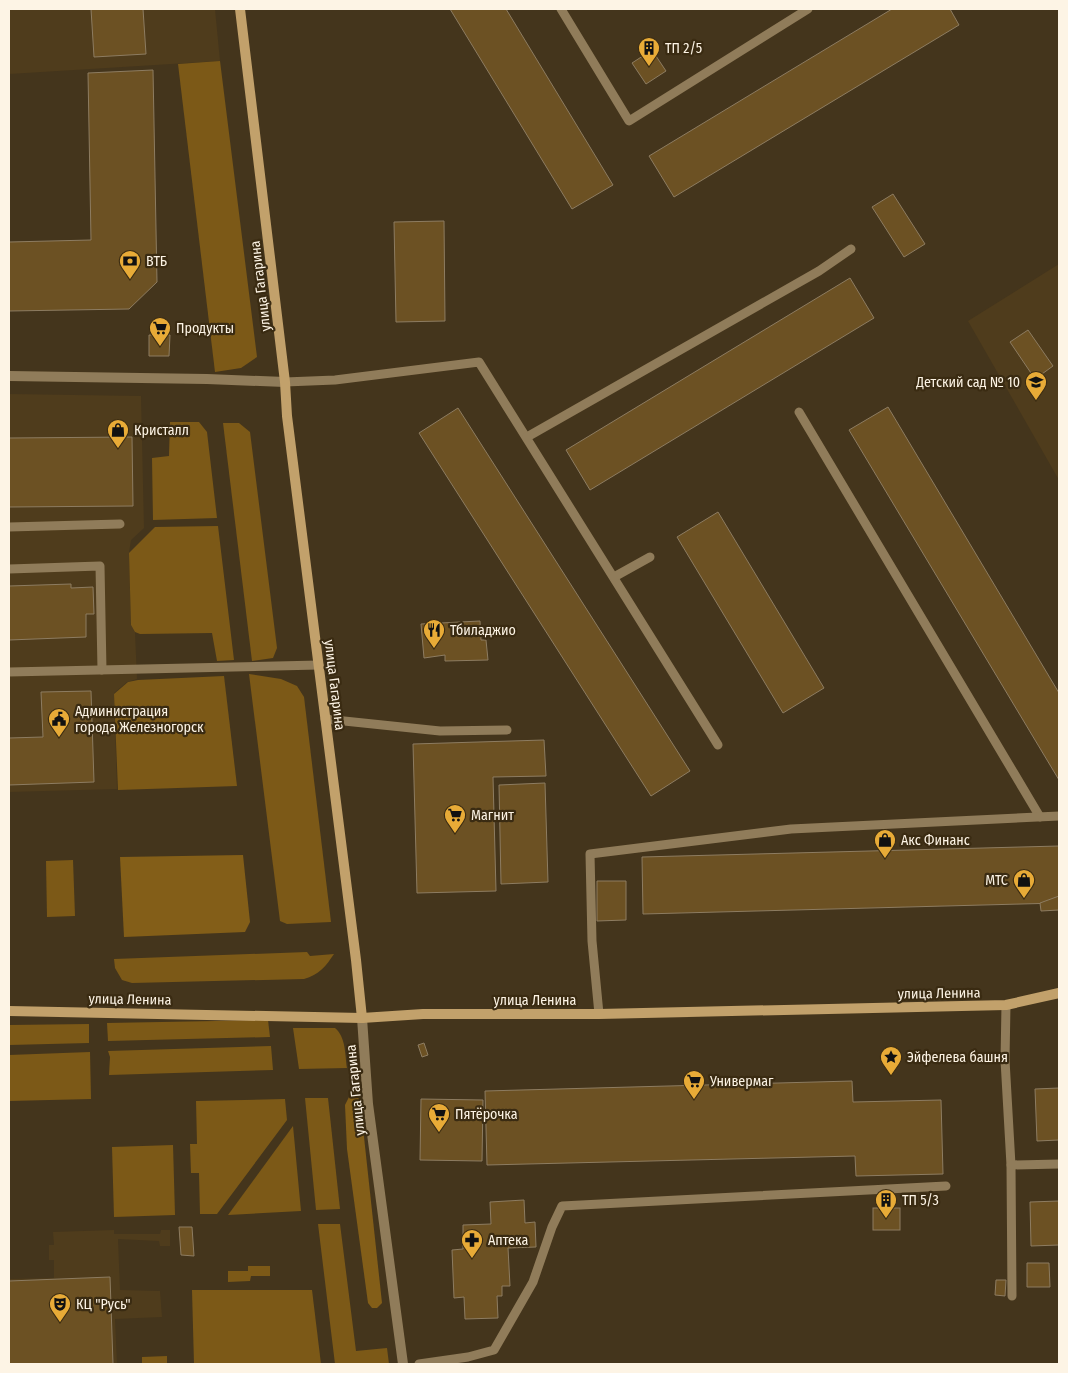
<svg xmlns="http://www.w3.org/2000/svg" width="1068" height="1373" viewBox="0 0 1068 1373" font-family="'Fira Sans Condensed',sans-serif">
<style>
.built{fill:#4f3c1c}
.green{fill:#7c5917}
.forest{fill:#835e18}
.building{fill:#6c5123;stroke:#8d7c61}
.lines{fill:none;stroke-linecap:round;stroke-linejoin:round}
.service{stroke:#907c5a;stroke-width:9}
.minor{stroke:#907c5a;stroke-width:10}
.tertiary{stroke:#907c5a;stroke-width:10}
.secondary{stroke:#c2a16b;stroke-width:10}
.labels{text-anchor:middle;stroke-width:4.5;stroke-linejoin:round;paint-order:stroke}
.poi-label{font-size:14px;fill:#fdf4e5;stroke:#3a2b12;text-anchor:start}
.street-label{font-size:14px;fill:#fdf4e5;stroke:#3a2b12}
</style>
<rect width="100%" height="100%" fill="#44351c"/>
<!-- built -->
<g class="built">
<polygon points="9,9 215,9 220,61 9,74"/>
<polygon points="1059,264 1059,480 968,321"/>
<polygon points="9,394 141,396 144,528 131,540 129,553 131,625 135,632 137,679 127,682 114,693 117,789 9,792"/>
<polygon points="114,1230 114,1234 160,1234 161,1230 170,1230 170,1246 160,1246 159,1241 118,1239 120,1290 160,1291 162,1317 115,1319 117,1364 9,1364 9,1247 10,1279 54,1278 54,1260 49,1260 49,1245 54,1245 53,1232"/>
</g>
<!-- green -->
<g class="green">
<polygon points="220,61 257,357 241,368 215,372 178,64"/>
<polygon points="170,422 199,422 207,432 217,518 153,520 152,458 169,456"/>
<polygon points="223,423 239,423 250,432 277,648 273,658 252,661"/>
<polygon points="218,526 234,660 217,661 212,633 140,634 135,632 131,625 129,553 155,527"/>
<polygon points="249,674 281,679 297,686 304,697 331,922 287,924 280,921"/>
<polygon points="224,676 237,786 118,790 114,694 128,682 138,680"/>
<polygon points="73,860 75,916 47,917 46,861"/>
<path d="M307 952 310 956 334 954C326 966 319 975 304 979L132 983 122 980 115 968 114 959Z"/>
<polygon points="268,1020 270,1037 108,1041 107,1023"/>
<polygon points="89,1024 89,1043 9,1045 9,1025"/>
<path d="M293 1028H335C346 1037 345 1055 347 1068L299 1069Z"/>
<polygon points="271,1046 273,1070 109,1075 110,1057 108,1051"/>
<polygon points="90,1052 91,1099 9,1101 9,1055"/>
<polygon points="305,1098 328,1098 340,1209 316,1210"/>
<polygon points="285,1099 287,1120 217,1214 200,1214 199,1173 191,1173 190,1144 197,1144 196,1101"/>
<polygon points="293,1126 301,1211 228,1215"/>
<polygon points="173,1145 175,1215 114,1217 112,1147"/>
<polygon points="318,1224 340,1224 356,1351 387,1348 389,1364 335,1364"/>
<polygon points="248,1266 270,1266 270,1276 251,1276 250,1281 228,1282 228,1271 248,1271"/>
<polygon points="192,1290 312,1290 321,1364 194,1364"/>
<polygon points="167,1356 167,1364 142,1364 142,1357"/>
</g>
<!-- forest -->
<g class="forest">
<polygon points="243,855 250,922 245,932 124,937 120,857"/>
<polygon points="356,1096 360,1100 382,1303 377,1308 372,1308 368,1303 347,1149 345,1105 349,1097"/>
</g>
<!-- building -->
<g class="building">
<polygon points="91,9 143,9 146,54 94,57"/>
<polygon points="450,9 506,9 613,185 572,209"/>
<polygon points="892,9 950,9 959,25 674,197 649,156"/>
<polygon points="652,50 666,71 646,84 632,63"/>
<polygon points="153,70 157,282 129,309 9,311 9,242 91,240 88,73"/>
<polygon points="893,194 925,244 904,257 872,207"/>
<polygon points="444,221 445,321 396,322 394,222"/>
<polygon points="850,278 874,318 590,490 566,450"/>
<polygon points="1028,330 1053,366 1035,379 1010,342"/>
<polygon points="149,335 170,335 169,356 149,356"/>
<polygon points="888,407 1059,693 1059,780 849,430"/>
<polygon points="458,408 690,771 651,796 419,433"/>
<polygon points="132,437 133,506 9,507 9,438"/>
<polygon points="718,512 824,688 783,713 677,537"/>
<polygon points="71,584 71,588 93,587 94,614 86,614 86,637 9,640 9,586"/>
<polygon points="480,621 481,640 486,640 488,660 445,661 445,655 424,658 421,624"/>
<polygon points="91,691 94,782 9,785 9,738 43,737 41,692"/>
<polygon points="544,740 546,776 493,777 496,891 417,893 413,744"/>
<polygon points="545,783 548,882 501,884 499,785"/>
<polygon points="1059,846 1059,903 643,914 642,857"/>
<polygon points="597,881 626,881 626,920 597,921"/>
<polygon points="1059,896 1059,910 1041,911 1040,903"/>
<polygon points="424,1043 428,1055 422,1057 418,1045"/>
<polygon points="852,1081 853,1102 941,1100 943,1174 856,1176 855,1156 487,1165 485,1091"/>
<polygon points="1059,1088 1059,1140 1037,1141 1035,1089"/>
<polygon points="421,1099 483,1100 482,1161 420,1160"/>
<polygon points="524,1200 525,1223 535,1222 536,1247 508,1248 510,1286 502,1286 502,1296 497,1296 498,1318 465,1319 464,1297 454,1298 452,1250 463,1249 463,1225 491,1224 490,1202"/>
<polygon points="1059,1201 1059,1245 1031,1246 1030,1202"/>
<rect x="873" y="1208" width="27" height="22"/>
<polygon points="179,1227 192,1227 194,1256 181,1255"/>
<polygon points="1027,1263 1049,1263 1050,1287 1027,1287"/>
<polygon points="110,1277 113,1364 9,1364 9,1281"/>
<polygon points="996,1280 1006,1280 1005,1296 995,1295"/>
</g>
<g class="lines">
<!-- service -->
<g class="service">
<polyline points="561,9 629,121 808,9"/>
<polyline points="285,382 335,380 479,362 718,745"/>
<polyline points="799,412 1040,817"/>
<polyline points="527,437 819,271 851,249"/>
<polyline points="9,527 120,524"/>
<polyline points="9,569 100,566 102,670"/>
<polyline points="614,577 650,557"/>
<polyline points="9,672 319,665"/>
<polyline points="325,719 440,731 507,730"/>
<polyline points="1006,1005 1005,1060 1011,1165 1012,1296"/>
<polyline points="599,1014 592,941 590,854 791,829 1059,816"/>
<polyline points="1011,1165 1059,1164"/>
<polyline points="419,1364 468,1357 494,1350 533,1282 552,1227 562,1206 946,1186"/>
</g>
<!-- minor -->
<polyline class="minor" points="9,376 207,379 285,382"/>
<!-- tertiary -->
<polyline class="tertiary" points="362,1018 368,1104 403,1364"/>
<!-- secondary -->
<g class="secondary">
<polyline points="240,9 285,382 287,416 356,960 362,1018"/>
<polyline points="9,1011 362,1018 423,1014 599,1014 1006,1005 1059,993"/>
</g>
</g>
<!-- icons -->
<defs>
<g id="building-pin" transform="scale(1.125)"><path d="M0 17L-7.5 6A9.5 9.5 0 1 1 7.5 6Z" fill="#e8ab37" stroke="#3a2b12"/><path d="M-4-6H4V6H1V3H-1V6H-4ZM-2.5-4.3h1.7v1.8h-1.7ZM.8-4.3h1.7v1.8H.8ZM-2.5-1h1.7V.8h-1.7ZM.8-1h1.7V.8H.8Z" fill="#111"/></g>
<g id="bank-pin" transform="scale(1.125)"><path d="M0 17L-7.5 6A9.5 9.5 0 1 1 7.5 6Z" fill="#e8ab37" stroke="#3a2b12"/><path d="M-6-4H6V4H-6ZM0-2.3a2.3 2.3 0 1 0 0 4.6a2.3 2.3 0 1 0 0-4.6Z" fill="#111"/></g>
<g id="supermarket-pin" transform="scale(1.125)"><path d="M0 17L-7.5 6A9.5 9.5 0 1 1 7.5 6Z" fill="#e8ab37" stroke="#3a2b12"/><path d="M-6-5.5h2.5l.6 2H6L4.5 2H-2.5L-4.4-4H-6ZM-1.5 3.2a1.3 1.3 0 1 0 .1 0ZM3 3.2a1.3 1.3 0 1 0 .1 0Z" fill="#111"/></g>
<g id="school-pin" transform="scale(1.125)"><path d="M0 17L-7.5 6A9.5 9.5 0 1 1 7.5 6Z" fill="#e8ab37" stroke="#3a2b12"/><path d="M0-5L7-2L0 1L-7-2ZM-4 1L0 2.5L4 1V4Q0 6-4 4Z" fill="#111"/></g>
<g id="shop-pin" transform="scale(1.125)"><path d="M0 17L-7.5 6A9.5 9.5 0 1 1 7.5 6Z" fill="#e8ab37" stroke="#3a2b12"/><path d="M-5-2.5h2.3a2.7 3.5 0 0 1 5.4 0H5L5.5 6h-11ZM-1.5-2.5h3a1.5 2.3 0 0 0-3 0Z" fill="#111"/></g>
<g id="restaurant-pin" transform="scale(1.125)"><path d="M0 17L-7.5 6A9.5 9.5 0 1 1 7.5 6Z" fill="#e8ab37" stroke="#3a2b12"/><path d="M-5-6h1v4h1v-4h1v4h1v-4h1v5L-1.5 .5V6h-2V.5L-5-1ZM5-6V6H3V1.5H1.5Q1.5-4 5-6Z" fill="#111"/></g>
<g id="civic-pin" transform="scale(1.125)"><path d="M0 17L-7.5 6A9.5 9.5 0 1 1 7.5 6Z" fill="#e8ab37" stroke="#3a2b12"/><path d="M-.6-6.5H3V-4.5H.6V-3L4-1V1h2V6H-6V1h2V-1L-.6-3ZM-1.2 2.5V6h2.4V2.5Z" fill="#111"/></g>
<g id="sight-pin" transform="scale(1.125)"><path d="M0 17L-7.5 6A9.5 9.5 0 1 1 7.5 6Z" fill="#e8ab37" stroke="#3a2b12"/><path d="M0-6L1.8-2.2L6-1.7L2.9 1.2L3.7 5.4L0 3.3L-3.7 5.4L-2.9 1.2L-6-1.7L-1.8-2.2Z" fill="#111"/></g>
<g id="pharmacy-pin" transform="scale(1.125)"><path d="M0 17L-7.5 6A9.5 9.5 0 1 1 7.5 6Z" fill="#e8ab37" stroke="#3a2b12"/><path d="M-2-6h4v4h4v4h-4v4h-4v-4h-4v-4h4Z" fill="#111"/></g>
<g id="theatre-pin" transform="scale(1.125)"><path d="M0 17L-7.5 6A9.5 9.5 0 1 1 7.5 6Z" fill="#e8ab37" stroke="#3a2b12"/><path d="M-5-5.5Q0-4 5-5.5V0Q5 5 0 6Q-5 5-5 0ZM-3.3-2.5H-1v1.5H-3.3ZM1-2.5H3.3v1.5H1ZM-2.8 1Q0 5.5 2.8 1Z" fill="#111"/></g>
</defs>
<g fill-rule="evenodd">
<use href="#building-pin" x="649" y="48"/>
<use href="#bank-pin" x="130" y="261"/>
<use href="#supermarket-pin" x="160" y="328"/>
<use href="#school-pin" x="1036" y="382"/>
<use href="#shop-pin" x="118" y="430"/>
<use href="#restaurant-pin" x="434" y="630"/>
<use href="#civic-pin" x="59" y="719"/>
<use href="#supermarket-pin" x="455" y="815"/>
<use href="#shop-pin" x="885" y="840"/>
<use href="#shop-pin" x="1024" y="880"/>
<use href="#sight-pin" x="891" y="1057"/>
<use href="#supermarket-pin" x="694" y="1081"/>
<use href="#supermarket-pin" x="439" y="1114"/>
<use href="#building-pin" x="886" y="1200"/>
<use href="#pharmacy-pin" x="472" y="1240"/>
<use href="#theatre-pin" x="60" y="1304"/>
</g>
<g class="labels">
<!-- poi labels -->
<g class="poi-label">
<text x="665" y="53">ТП 2/5</text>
<text x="146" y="266">ВТБ</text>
<text x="176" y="333">Продукты</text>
<text x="1020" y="387" text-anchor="end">Детский сад № 10</text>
<text x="134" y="435">Кристалл</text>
<text x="450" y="635">Тбиладжио</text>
<text x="75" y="716">Администрация<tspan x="75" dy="16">города Железногорск</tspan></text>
<text x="471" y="820">Магнит</text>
<text x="901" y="845">Акс Финанс</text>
<text x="1008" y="885" text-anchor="end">МТС</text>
<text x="907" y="1062">Эйфелева башня</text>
<text x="710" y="1086">Универмаг</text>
<text x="455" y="1119">Пятёрочка</text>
<text x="902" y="1205">ТП 5/3</text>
<text x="488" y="1245">Аптека</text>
<text x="76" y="1309">КЦ "Русь"</text>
</g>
<!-- street labels -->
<g class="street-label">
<text transform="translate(260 286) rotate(-97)" y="5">улица Гагарина</text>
<text transform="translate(335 685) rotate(83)" y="5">улица Гагарина</text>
<text transform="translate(939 993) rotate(-1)" y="5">улица Ленина</text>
<text transform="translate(130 999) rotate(1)" y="5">улица Ленина</text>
<text x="535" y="1005">улица Ленина</text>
<text transform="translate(355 1090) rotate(-96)" y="5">улица Гагарина</text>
</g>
</g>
<!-- border -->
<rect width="1068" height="1373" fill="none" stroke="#fdf4e5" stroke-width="20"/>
</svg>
